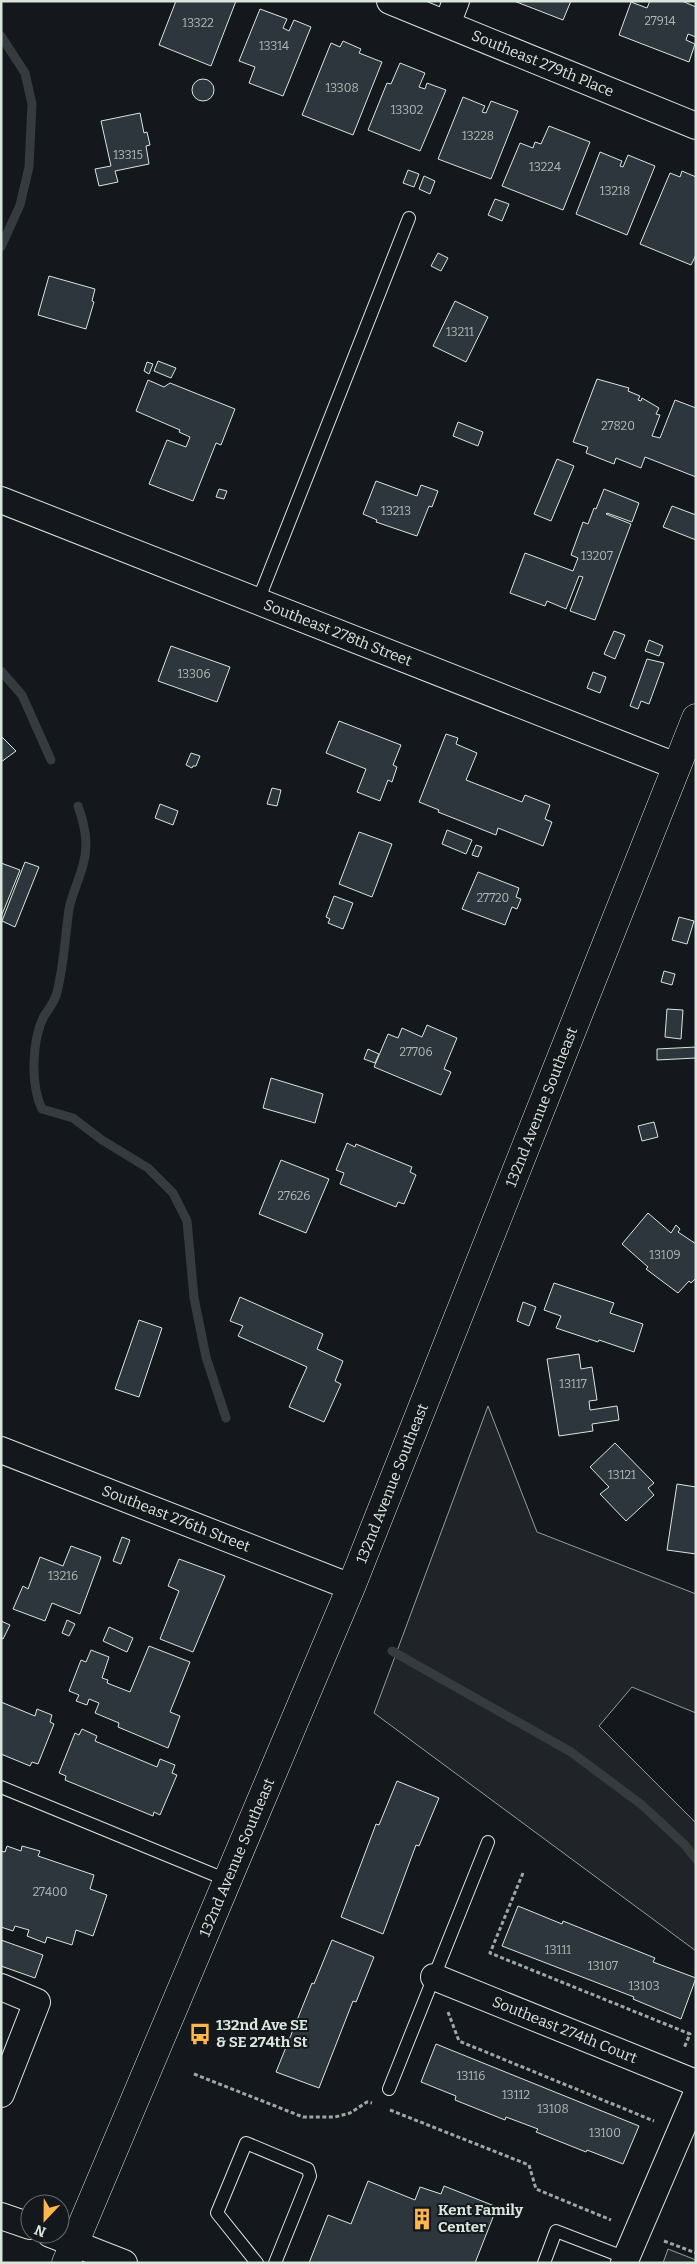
<svg xmlns="http://www.w3.org/2000/svg" width="697" height="2264" viewBox="0 0 697 2264" font-family="Bitter,serif">
<style>
.green{fill:#202428;stroke:#939e99}
.lines{fill:none;stroke-linecap:round;stroke-linejoin:round}
.stream{stroke:#363b3e;stroke-width:9}
.building{fill:#2c363c;stroke:#d8e6dc}
.service-casing{stroke:#d8e6dc;stroke-width:14}
.minor-casing{stroke:#d8e6dc;stroke-width:28}
.secondary-casing{stroke:#d8e6dc;stroke-width:29}
.path{stroke:#9da8a2;stroke-width:3;stroke-dasharray:4 2.5;stroke-linecap:butt}
.service{stroke:#14181c;stroke-width:12}
.minor{stroke:#14181c;stroke-width:26}
.secondary{stroke:#14181c;stroke-width:28}
.labels{text-anchor:middle;stroke-width:4;stroke-linejoin:round;paint-order:stroke}
.number-label{font-size:12px;fill:#adbab4}
.street-label{font-size:15px;fill:#d8e6dc;stroke:#14181c}
.poi-label{font-size:15px;font-weight:bold;fill:#d8e6dc;stroke:#14181c;text-anchor:start}
</style>
<rect width="100%" height="100%" fill="#14181c"/>
<!-- green -->
<g class="green">
<polygon points="488,1406 537,1532 696,1594 696,1713 632,1687 599,1726 696,1823 696,1951 374,1713"/>
<polygon points="668,2249 696,2260 696,2263 663,2263"/>
</g>
<g class="lines">
<!-- stream -->
<g class="stream">
<polyline points="1,36 25,73 32,104 29,167 20,205 1,247"/>
<polyline points="1,671 22,695 51,760"/>
<path d="M78 806C85 826 89 845 83 865 79 880 72 894 69 909 65 937 64 965 57 992 55 1002 49 1008 44 1016 32 1040 30 1084 42 1109L73 1118 102 1140 148 1168 173 1193 187 1221 194 1298 206 1357 226 1418"/>
<polyline points="392,1651 571,1752 642,1805 685,1845 696,1859"/>
</g>
</g>
<!-- building -->
<g class="building">
<polygon points="176,1 236,1 211,66 159,45"/>
<polygon points="514,1 571,1 563,20"/>
<polygon points="650,1 682,1 696,7 696,37 688,34 686,40 695,44 689,62 619,35 631,2 647,8"/>
<polygon points="260,9 287,19 283,28 289,31 294,20 311,27 283,96 249,83 255,67 239,61"/>
<polygon points="343,41 361,49 359,53 382,62 353,135 302,115 331,43 340,47"/>
<polygon points="400,63 425,73 419,87 425,89 427,83 446,90 420,151 368,130 387,83 391,84"/>
<circle cx="203" cy="90" r="11"/>
<polygon points="463,97 485,106 482,112 486,113 491,101 518,111 491,179 438,159"/>
<polygon points="140,113 144,133 147,132 150,145 146,146 149,164 115,171 118,182 99,186 95,169 111,166 101,121"/>
<polygon points="549,126 590,142 563,210 502,186 520,143 533,148 535,142 541,144"/>
<polygon points="600,152 622,161 620,166 623,167 628,155 655,166 627,235 576,214"/>
<polygon points="408,170 419,174 414,187 403,183"/>
<polygon points="682,171 696,177 696,255 691,265 640,244 670,173 680,177"/>
<polygon points="424,176 435,181 430,194 419,189"/>
<polygon points="495,199 509,204 502,221 488,215"/>
<polygon points="438,253 448,258 441,271 431,266"/>
<polygon points="49,276 95,289 92,301 94,302 86,329 38,315"/>
<polygon points="455,301 488,317 466,362 433,346"/>
<polygon points="158,361 176,368 171,378 154,371"/>
<polygon points="147,362 153,364 149,374 144,371"/>
<polygon points="597,379 629,388 628,391 640,396 638,400 641,401 642,398 659,408 656,414 660,415 652,436 660,438 675,400 696,408 696,477 645,457 641,468 616,458 614,464 586,453 588,447 573,442"/>
<polygon points="148,380 164,387 170,383 235,409 221,445 216,443 193,501 149,484 167,440 186,447 190,437 179,432 180,430 136,411"/>
<polygon points="458,422 483,432 478,446 453,436"/>
<polygon points="557,459 574,466 551,521 534,514"/>
<polygon points="376,481 417,496 421,485 438,491 432,507 429,506 417,536 376,522 377,520 363,514"/>
<polygon points="219,489 227,491 224,499 216,497"/>
<polygon points="604,489 639,503 632,522 607,513 606,514 631,524 595,620 570,611 583,577 579,576 566,609 547,601 545,606 510,593 525,553 573,571 578,558 571,555 583,522 588,524 594,508 596,509"/>
<polygon points="672,506 696,515 696,540 663,527"/>
<polygon points="614,631 625,635 615,659 604,654"/>
<polygon points="649,640 663,646 659,656 645,651"/>
<polygon points="171,646 230,667 217,702 158,681"/>
<polygon points="647,659 664,663 649,704 641,701 638,709 630,706"/>
<polygon points="593,672 606,677 600,693 587,688"/>
<polygon points="339,721 401,745 393,765 397,767 392,782 388,780 380,801 357,792 366,769 326,753"/>
<polygon points="446,734 458,738 456,744 477,753 466,780 522,802 525,795 550,805 545,819 552,822 543,846 498,828 496,835 438,812 439,810 419,802"/>
<polygon points="1,736 16,751 1,762"/>
<polygon points="191,753 200,756 196,766 193,766 192,768 186,765"/>
<polygon points="272,788 281,790 277,806 267,804"/>
<polygon points="160,804 178,811 173,825 155,818"/>
<polygon points="447,830 472,840 466,854 442,844"/>
<polygon points="359,832 392,844 372,897 339,884"/>
<polygon points="476,845 482,847 478,857 472,855"/>
<polygon points="25,862 39,867 15,927 2,921"/>
<polygon points="1,863 20,870 1,917"/>
<polygon points="478,872 519,888 516,897 521,899 517,909 512,907 505,925 462,909"/>
<polygon points="334,896 353,903 343,929 328,923 330,919 326,917"/>
<polygon points="679,917 694,921 687,944 672,940"/>
<polygon points="664,971 675,974 672,985 661,982"/>
<polygon points="667,1009 683,1010 681,1039 665,1037"/>
<polygon points="427,1025 457,1038 444,1069 451,1072 441,1095 374,1067 388,1034 398,1038 402,1028 422,1037"/>
<polygon points="696,1047 696,1058 657,1060 657,1049"/>
<polygon points="368,1049 379,1054 375,1063 364,1059"/>
<polygon points="271,1078 323,1094 315,1123 263,1108"/>
<polygon points="654,1122 658,1137 642,1141 638,1126"/>
<polygon points="347,1143 355,1147 356,1144 412,1167 410,1172 416,1175 404,1204 398,1202 396,1207 340,1184 344,1173 336,1170"/>
<polygon points="281,1160 329,1179 306,1233 259,1214"/>
<polygon points="648,1213 671,1233 676,1225 680,1229 678,1232 696,1244 696,1278 691,1283 689,1281 678,1293 646,1269 648,1267 622,1244"/>
<polygon points="554,1283 614,1303 610,1313 643,1324 634,1352 599,1340 598,1342 556,1328 561,1316 544,1310"/>
<polygon points="240,1297 323,1334 317,1349 343,1361 335,1381 341,1384 324,1422 289,1407 307,1367 238,1336 243,1326 230,1321"/>
<polygon points="523,1302 536,1307 529,1326 517,1321"/>
<polygon points="139,1320 162,1328 139,1397 115,1389"/>
<polygon points="579,1354 581,1369 592,1367 597,1400 589,1401 590,1410 617,1406 619,1420 592,1424 593,1431 559,1436 547,1359"/>
<polygon points="615,1443 654,1483 648,1488 654,1495 626,1521 600,1494 609,1487 590,1467"/>
<polygon points="677,1484 696,1487 696,1554 667,1550"/>
<polygon points="122,1537 130,1540 121,1564 113,1561"/>
<polygon points="71,1546 101,1557 80,1614 52,1603 45,1621 13,1609 23,1586 28,1589 40,1557 63,1566"/>
<polygon points="179,1559 225,1576 193,1652 160,1639 179,1591 168,1586"/>
<polygon points="67,1620 75,1624 69,1636 62,1633"/>
<polygon points="1,1621 10,1625 3,1639 1,1638"/>
<polygon points="109,1627 133,1638 127,1652 103,1641"/>
<polygon points="149,1646 190,1662 170,1712 180,1716 168,1748 118,1727 119,1723 95,1713 99,1703 89,1699 87,1705 76,1701 79,1695 69,1691 81,1660 86,1662 91,1650 109,1657 102,1678 108,1680 107,1683 130,1692"/>
<polygon points="1,1702 35,1716 37,1709 52,1715 50,1722 54,1724 38,1764 32,1762 30,1766 1,1754"/>
<polygon points="82,1729 97,1736 95,1741 157,1767 160,1759 175,1765 172,1773 177,1775 160,1815 154,1812 153,1816 65,1780 66,1776 59,1773 75,1733 79,1735"/>
<polygon points="397,1781 439,1798 419,1846 416,1845 383,1934 341,1917 376,1824 379,1825"/>
<polygon points="7,1846 21,1851 22,1846 40,1851 38,1856 94,1875 90,1889 107,1895 93,1936 76,1930 72,1945 47,1937 45,1943 27,1936 29,1930 15,1926 13,1931 1,1927 1,1851 5,1852"/>
<polygon points="518,1906 562,1924 563,1921 655,1958 653,1962 696,1978 681,2019 633,1999 634,1997 502,1946"/>
<polygon points="1,1940 43,1955 35,1978 1,1966"/>
<polygon points="332,1940 374,1957 356,2002 353,2001 319,2088 276,2072 312,1983 314,1984"/>
<polygon points="436,2044 639,2126 623,2164 587,2150 586,2152 536,2132 538,2129 506,2117 505,2120 455,2100 456,2096 421,2082"/>
<polygon points="368,2181 415,2200 420,2187 441,2194 444,2186 497,2207 475,2263 309,2263 328,2215 351,2224"/>
</g>
<g class="lines">
<!-- service casing -->
<g class="service-casing">
<g id="service">
<polyline points="258,601 409,218"/>
<polyline points="1,1787 227,1880"/>
<polyline points="389,2089 488,1842"/>
<polyline points="257,2263 217,2213 246,2143 308,2169 310,2176 275,2263"/>
<polyline points="544,2263 556,2231 626,2258"/>
</g>
</g>
<!-- minor casing -->
<g class="minor-casing">
<g id="minor">
<path id="s1" d="M390 1 696 126"/>
<polyline points="447,24 456,1"/>
<path id="s2" d="M1 500 676 766"/>
<path id="s3" d="M1 1450 351 1587"/>
<path id="s4" d="M434 1977 696 2083"/>
<polyline points="1,1987 37,2002 1,2094"/>
<polyline points="1,2216 30,2226"/>
<polyline points="50,2234 124,2263"/>
<polyline points="624,2263 696,2095"/>
</g>
</g>
<!-- secondary casing -->
<g class="secondary-casing">
<g id="secondary">
<path id="s5" d="M66 2263 351 1587 696 718"/>
</g>
</g>
<!-- path -->
<g class="path">
<polyline points="523,1873 490,1953 690,2034 684,2048"/>
<polyline points="448,2012 459,2041 654,2121"/>
<polyline points="194,2074 303,2117 335,2117 350,2113 367,2102 372,2103"/>
<polyline points="390,2110 529,2165 536,2189 611,2220"/>
<polyline points="664,2241 696,2253"/>
</g>
<!-- service -->
<use href="#service" class="service"/>
<!-- minor -->
<use href="#minor" class="minor"/>
<!-- secondary -->
<use href="#secondary" class="secondary"/>
</g>
<!-- icons -->
<defs>
<g id="bus-bare" transform="scale(1.725)"><path d="M-5-6H5V4H4V6H2V4H-2V6H-4V4H-5ZM-3.5-4V0h7V-4ZM-3.5 1.2v1.5H-2V1.2ZM2 1.2v1.5H3.5V1.2Z" fill="#ffb74d" stroke="#14181c" stroke-width="2.5" paint-order="stroke"/></g>
<g id="building-bare" transform="scale(1.725)"><path d="M-4-6H4V6H1V3H-1V6H-4ZM-2.5-4.3h1.7v1.8h-1.7ZM.8-4.3h1.7v1.8H.8ZM-2.5-1h1.7V.8h-1.7ZM.8-1h1.7V.8H.8Z" fill="#ffb74d" stroke="#14181c" stroke-width="2.5" paint-order="stroke"/></g>
</defs>
<g fill-rule="evenodd">
<use href="#bus-bare" x="200" y="2034"/>
<use href="#building-bare" x="422" y="2219"/>
</g>
<g class="labels">
<!-- number labels -->
<g class="number-label">
<text x="660" y="25">27914</text>
<text x="198" y="27">13322</text>
<text x="274" y="50">13314</text>
<text x="342" y="92">13308</text>
<text x="407" y="114">13302</text>
<text x="478" y="140">13228</text>
<text x="128" y="159">13315</text>
<text x="545" y="171">13224</text>
<text x="615" y="195">13218</text>
<text x="460" y="336">13211</text>
<text x="618" y="430">27820</text>
<text x="396" y="515">13213</text>
<text x="597" y="560">13207</text>
<text x="194" y="678">13306</text>
<text x="493" y="902">27720</text>
<text x="416" y="1056">27706</text>
<text x="294" y="1200">27626</text>
<text x="665" y="1259">13109</text>
<text x="573" y="1388">13117</text>
<text x="622" y="1479">13121</text>
<text x="63" y="1580">13216</text>
<text x="50" y="1896">27400</text>
<text x="558" y="1954">13111</text>
<text x="603" y="1970">13107</text>
<text x="644" y="1990">13103</text>
<text x="471" y="2080">13116</text>
<text x="516" y="2099">13112</text>
<text x="553" y="2113">13108</text>
<text x="605" y="2137">13100</text>
</g>
<!-- street labels -->
<g class="street-label">
<text dy="5" stroke="none"><textPath href="#s1" startOffset="165">Southeast 279th Place</textPath></text>
<text dy="5" stroke="none"><textPath href="#s2" startOffset="362">Southeast 278th Street</textPath></text>
<text dy="5" stroke="none"><textPath href="#s5" startOffset="1250">132nd Avenue Southeast</textPath></text>
<text dy="5" stroke="none"><textPath href="#s5" startOffset="845">132nd Avenue Southeast</textPath></text>
<text dy="5" stroke="none"><textPath href="#s3" startOffset="188">Southeast 276th Street</textPath></text>
<text dy="5" stroke="none"><textPath href="#s5" startOffset="440">132nd Avenue Southeast</textPath></text>
<text dy="5" stroke="none"><textPath href="#s4" startOffset="141">Southeast 274th Court</textPath></text>
</g>
<!-- poi labels -->
<g class="poi-label">
<text x="216" y="2030">132nd Ave SE<tspan x="216" dy="17">&amp; SE 274th St</tspan></text>
<text x="438" y="2215">Kent Family<tspan x="438" dy="17">Center</tspan></text>
</g>
</g>
<!-- border -->
<rect width="697" height="2264" fill="none" stroke="#d8e6dc" stroke-width="5"/>
<!-- north arrow -->
<g transform="translate(45 2219) rotate(202)"><circle r="24" fill="#14181c" stroke="#626a69"/>
<path d="M0-4L9 19L0 12L-9 19Z" fill="#ffb74d"/>
<text y="-8" font-size="14" font-weight="bold" text-anchor="middle" fill="#d8e6dc">N</text>
</g>
</svg>
